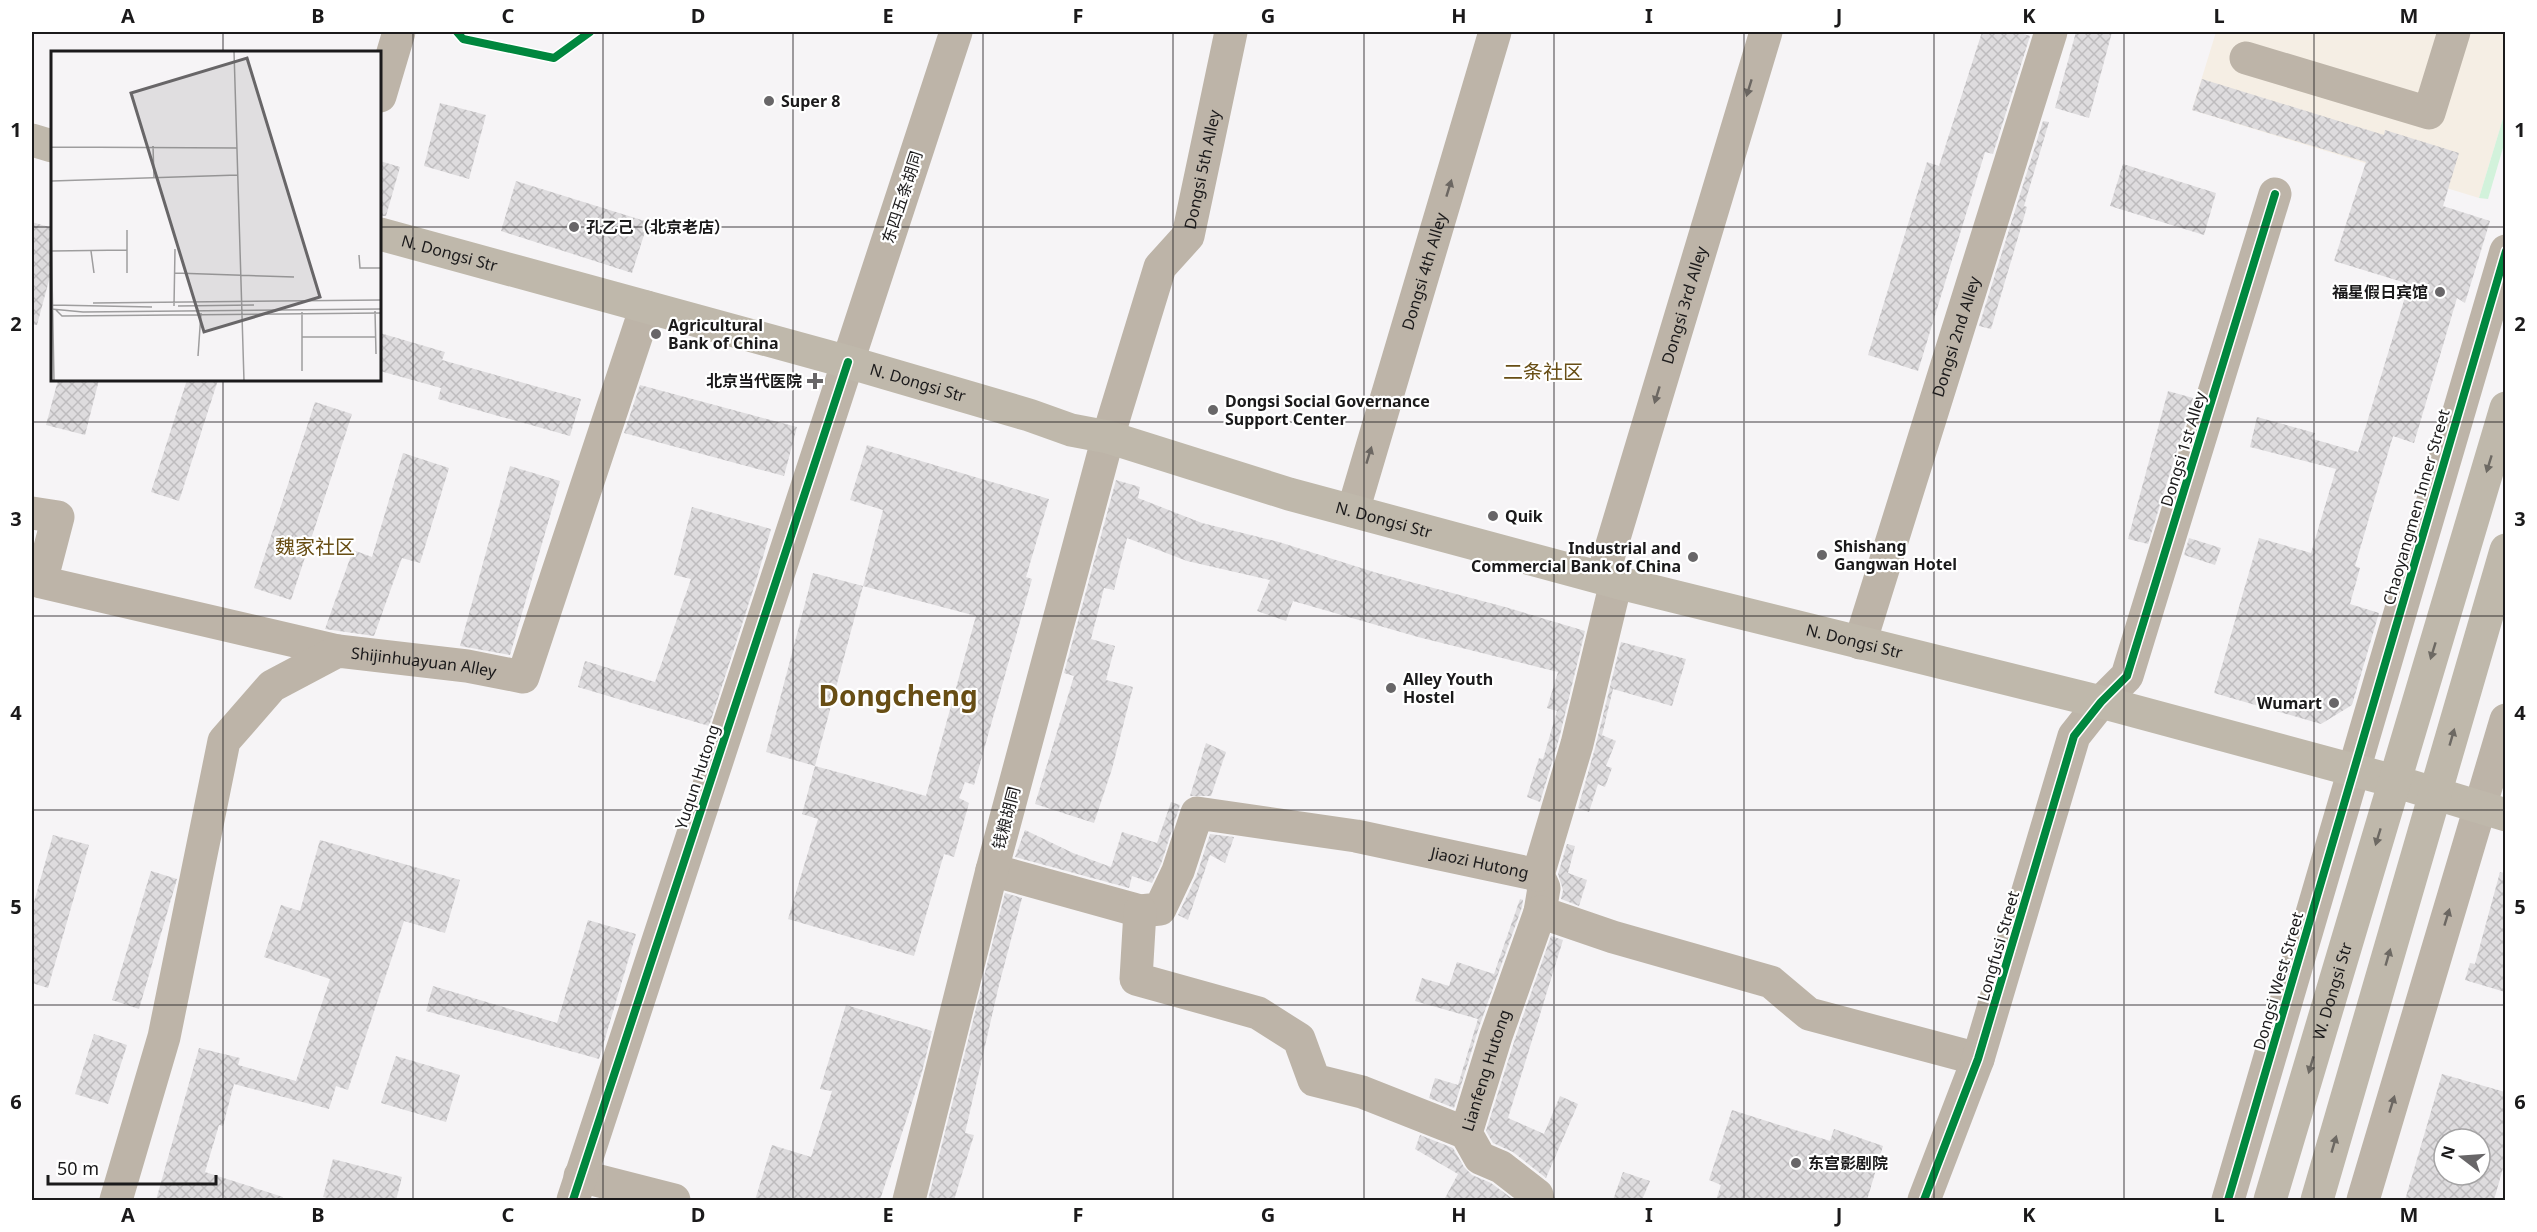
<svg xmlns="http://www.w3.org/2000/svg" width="2537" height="1232" viewBox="0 0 2537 1232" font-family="'Noto Sans','Noto Sans SC',sans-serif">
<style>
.commercial{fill:#f5eee4}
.green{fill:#d2f2db}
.building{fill:url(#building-cross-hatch);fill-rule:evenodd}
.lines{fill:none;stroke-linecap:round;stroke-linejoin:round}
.minor{stroke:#bdb4a8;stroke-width:33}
.major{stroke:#bfb8ab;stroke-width:33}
.cycleway-casing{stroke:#fff;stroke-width:11}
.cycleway{stroke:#00873e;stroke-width:8}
.oneway{fill:#6c6762}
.oneway2{fill:#6d6963}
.grid{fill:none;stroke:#1b1a1b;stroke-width:1.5;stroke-opacity:0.55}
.poi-dot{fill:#686668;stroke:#fff;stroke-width:2}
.labels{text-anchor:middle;stroke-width:4.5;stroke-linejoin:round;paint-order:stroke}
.poi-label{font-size:16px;font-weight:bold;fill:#1b1a1b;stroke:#fff;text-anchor:start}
.street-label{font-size:16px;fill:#1b1a1b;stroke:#fff}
.quarter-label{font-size:20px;fill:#684e15;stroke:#fff}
.town-label{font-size:28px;font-weight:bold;fill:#684e15;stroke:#fff}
.inset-road{fill:none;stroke:#9e9d9e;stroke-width:1.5}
.view{fill:#686668;fill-opacity:0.15;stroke:#686668;stroke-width:3}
.inset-edge{fill:none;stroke:#1b1a1b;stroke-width:3}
.neatline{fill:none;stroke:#1b1a1b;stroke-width:2}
.grid-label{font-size:20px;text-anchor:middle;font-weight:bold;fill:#1b1a1b}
</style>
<defs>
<pattern id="building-cross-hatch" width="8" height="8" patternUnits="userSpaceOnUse" patternTransform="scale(1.5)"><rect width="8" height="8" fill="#dedcde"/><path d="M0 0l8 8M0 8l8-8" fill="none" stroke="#bebcbe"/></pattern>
</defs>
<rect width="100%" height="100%" fill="#f6f4f6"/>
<!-- commercial -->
<polygon class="commercial" points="2216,32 2505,32 2505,112 2479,198 2192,110"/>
<!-- green -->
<polygon class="green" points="2505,112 2505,141 2488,199 2479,198"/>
<!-- building -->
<g class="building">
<polygon points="1982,32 2017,32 2030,36 1993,154 1985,152 1918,371 1868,355 1927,162 1939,166"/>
<polygon points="2076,32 2112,32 2089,118 2055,108"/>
<polygon points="2202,79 2384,135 2385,130 2459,153 2443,206 2490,221 2465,303 2457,298 2414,443 2393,436 2355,566 2360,568 2350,604 2379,613 2352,705 2321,724 2214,693 2259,538 2311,553 2336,469 2250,447 2257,417 2315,433 2313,439 2358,452 2409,284 2334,261 2366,162 2192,110"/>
<polygon points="440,103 486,115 469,179 424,166"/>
<polygon points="2043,121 2049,122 2024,206 2027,207 1991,329 1979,326"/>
<polygon points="380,161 400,167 386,216 380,216"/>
<polygon points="2123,164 2216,193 2204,235 2110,206"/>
<polygon points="516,181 648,222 632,273 501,231"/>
<polygon points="32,222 52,228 52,269 37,325 32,324"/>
<polygon points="380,333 445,352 442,360 581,399 570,436 438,399 441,388 380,371"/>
<polygon points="58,380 99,380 85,435 46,425"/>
<polygon points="187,380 218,380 179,501 151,492"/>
<polygon points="640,385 797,427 784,476 624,433"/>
<polygon points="2168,391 2193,398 2148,544 2128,539"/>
<polygon points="315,402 352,414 291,600 254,588"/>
<polygon points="867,445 1049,499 1026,577 1032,579 974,785 965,782 959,798 969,803 954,857 944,854 914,956 788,919 818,819 802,814 815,766 926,796 976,616 863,586 883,510 850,500"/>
<polygon points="403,453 449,468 420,563 402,558 374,636 325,629 353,550 372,557"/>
<polygon points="510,466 560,481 510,655 460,646"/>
<polygon points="1116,480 1140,487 1138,498 1202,523 1279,542 1377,573 1505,607 1585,631 1559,739 1540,802 1527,797 1539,758 1543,759 1557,711 1547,708 1558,672 1418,637 1293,601 1286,621 1257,611 1270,580 1187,561 1127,538 1114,590 1104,588 1091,639 1115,646 1106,680 1133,687 1112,769 1094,823 1035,804 1074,676 1064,673"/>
<polygon points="692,507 771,529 757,578 709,726 578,687 585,661 655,682 691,579 674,575"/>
<polygon points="2189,538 2221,548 2215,565 2184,555"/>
<polygon points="813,573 863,586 815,766 766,752"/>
<polygon points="1621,642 1686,659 1672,706 1613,689 1602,735 1616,741 1606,766 1612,768 1605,787 1598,784 1589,812 1578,808 1595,748"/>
<polygon points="1206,743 1226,752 1211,796 1190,796"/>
<polygon points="1171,802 1180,805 1161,864 1152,883 1132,876 1129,888 1015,857 1025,830 1073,853 1111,867 1122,832 1157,843"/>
<polygon points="1210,834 1234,837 1225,863 1210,855 1188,920 1178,915 1196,877"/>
<polygon points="53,835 89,845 48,988 32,983 32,909"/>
<polygon points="320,840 460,880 445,933 404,921 348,1090 336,1086 329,1109 234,1084 223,1126 219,1125 205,1172 283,1197 282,1200 156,1200 199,1048 240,1058 238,1065 296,1081 330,979 264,957 281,905 300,911"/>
<polygon points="1567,844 1575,846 1568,873 1587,880 1579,906 1561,899 1563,890 1558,874"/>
<polygon points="151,871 177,879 139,1009 112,1000"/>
<polygon points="2500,872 2505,873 2505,992 2465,980 2470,963 2475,964"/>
<polygon points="1005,893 1022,898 999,985 965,1133 974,1135 954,1200 928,1200"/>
<polygon points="1520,899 1523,900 1522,907 1478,1030 1454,1108 1429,1098 1435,1078 1458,1085 1478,1019 1415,1001 1422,978 1449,986 1457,962 1494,974"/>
<polygon points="588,920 636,934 599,1059 426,1011 433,986 557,1023"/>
<polygon points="1551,936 1563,940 1508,1118 1544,1134 1560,1096 1578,1104 1546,1178 1513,1152 1493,1143 1486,1131 1514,1042"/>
<polygon points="846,1005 932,1031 922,1072 880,1200 755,1200 772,1145 811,1157 832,1091 820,1089"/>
<polygon points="94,1034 127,1045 108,1104 75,1094"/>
<polygon points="396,1056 460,1075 446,1122 381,1103"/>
<path d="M2442 1074 2505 1092V1161L2494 1200H2405ZM2444 1139H2480V1175H2444Z"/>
<polygon points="1732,1110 1830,1141 1834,1129 1883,1146 1867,1200 1716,1200 1721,1185 1709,1180"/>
<polygon points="1420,1135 1453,1148 1464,1167 1472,1175 1491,1183 1514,1200 1444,1200 1458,1174 1415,1149"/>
<polygon points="333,1159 402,1177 396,1200 337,1200 323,1197"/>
<polygon points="1623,1172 1650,1181 1642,1200 1613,1200"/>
</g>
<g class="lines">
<!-- minor -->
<g class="minor">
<polyline points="2246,58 2429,113 2454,32"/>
<polyline points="380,96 399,32"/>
<path id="s1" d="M1353 511 1495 32"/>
<polyline points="32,513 58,517 41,582 338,651"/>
<path id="s2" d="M1602 578 1766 32"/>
<path id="s3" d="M1860 643 2051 32"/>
<path id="s4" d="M992 870 1140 911 1160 909 1178 871 1197 813 1356 836 1538 875 1544 888 1540 912 1613 937 1771 982 1809 1014 1978 1059"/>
<polyline points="1538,875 1577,744 1616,582"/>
<polyline points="1140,911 1136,979 1258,1013 1299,1039 1314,1080 1362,1092 1466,1133"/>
<polyline points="580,1176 674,1200"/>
<path id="s5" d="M116 1200 164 1037 224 741 272 686 338 651 467 666 523 677 646 307"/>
<polyline points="573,1200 956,32"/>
<path id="s6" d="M909 1200 992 870 1108 437 1160 267 1188 236 1231 32"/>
<path id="s7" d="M1538 1200 1537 1195 1501 1167 1480 1158 1466 1133 1496 1036 1540 912"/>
<polyline points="1924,1200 1978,1059 2074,736 2101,702 2127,676 2275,194"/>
<polyline points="2228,1200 2506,251"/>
<polyline points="2363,1200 2506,720"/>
</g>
<!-- major -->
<g class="major">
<polyline points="32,140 52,146"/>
<path id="s8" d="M380 234 848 362 1029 415 1071 430 1108 437 1289 494 1616 582 2101 702 2394 781 2506 815"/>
<path id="s9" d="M2270 1200 2506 408"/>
<polyline points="2317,1200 2506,550"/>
</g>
<!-- cycleway casing -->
<g class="cycleway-casing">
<g id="cycleway">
<polyline points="457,32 463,39 554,58 590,32"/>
<polyline points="573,1200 848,362"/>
<polyline points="1924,1200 1978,1059 2074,736 2101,702 2127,676 2275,194"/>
<polyline points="2228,1200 2506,251"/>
</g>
</g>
<!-- cycleway -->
<use href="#cycleway" class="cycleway"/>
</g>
<!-- one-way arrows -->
<defs><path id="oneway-solid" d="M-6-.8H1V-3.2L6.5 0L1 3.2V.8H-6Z" transform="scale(1.5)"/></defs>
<g class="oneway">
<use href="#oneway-solid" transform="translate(1749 88) rotate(107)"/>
<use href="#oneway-solid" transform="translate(1449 188) rotate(-73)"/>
<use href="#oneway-solid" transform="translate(1657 395) rotate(107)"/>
<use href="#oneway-solid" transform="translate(1369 455) rotate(-73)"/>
<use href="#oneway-solid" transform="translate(2447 917) rotate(-73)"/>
<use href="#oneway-solid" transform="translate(2392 1104) rotate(-73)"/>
</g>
<g class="oneway2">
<use href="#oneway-solid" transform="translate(2489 464) rotate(107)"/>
<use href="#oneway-solid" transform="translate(2433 651) rotate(107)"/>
<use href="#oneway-solid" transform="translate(2452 737) rotate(-74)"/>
<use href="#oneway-solid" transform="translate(2378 837) rotate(107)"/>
<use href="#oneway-solid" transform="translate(2388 957) rotate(-74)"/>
<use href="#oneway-solid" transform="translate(2311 1065) rotate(106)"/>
<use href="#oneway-solid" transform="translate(2334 1144) rotate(-74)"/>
</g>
<!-- grid -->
<path class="grid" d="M223 32V52M413 32V1200M603 32V1200M793 32V1200M983 32V1200M1173 32V1200M1364 32V1200M1554 32V1200M1744 32V1200M1934 32V1200M2124 32V1200M2314 32V1200M32 227H52M380 227H2506M223 380V1200M32 422H2506M32 616H2506M32 810H2506M32 1005H2506"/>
<!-- markers -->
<g class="poi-dot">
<circle cx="769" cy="101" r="6"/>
<circle cx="574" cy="227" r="6"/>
<circle cx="2440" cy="292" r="6"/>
<circle cx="656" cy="334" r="6"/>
<path d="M812 372h6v6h6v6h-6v6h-6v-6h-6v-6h6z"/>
<circle cx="1213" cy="410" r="6"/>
<circle cx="1493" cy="516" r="6"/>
<circle cx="1822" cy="555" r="6"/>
<circle cx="1693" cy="557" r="6"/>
<circle cx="1391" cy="688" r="6"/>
<circle cx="2334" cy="703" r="6"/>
<circle cx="1796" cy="1163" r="6"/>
</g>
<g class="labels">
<!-- poi labels -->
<g class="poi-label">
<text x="781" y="107">Super 8</text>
<text x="586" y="233">孔乙己（北京老店）</text>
<text x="2428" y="298" text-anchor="end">福星假日宾馆</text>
<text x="668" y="331">Agricultural<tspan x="668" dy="18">Bank of China</tspan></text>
<text x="802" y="387" text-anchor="end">北京当代医院</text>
<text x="1225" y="407">Dongsi Social Governance<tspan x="1225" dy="18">Support Center</tspan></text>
<text x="1505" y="522">Quik</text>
<text x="1834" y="552">Shishang<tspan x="1834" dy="18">Gangwan Hotel</tspan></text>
<text x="1681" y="554" text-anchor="end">Industrial and<tspan x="1681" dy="18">Commercial Bank of China</tspan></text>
<text x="1403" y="685">Alley Youth<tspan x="1403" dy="18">Hostel</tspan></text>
<text x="2322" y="709" text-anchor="end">Wumart</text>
<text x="1808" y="1169">东宫影剧院</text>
</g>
<!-- street labels -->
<g class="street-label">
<text dy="6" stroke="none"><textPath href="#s6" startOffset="1076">Dongsi 5th Alley</textPath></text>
<text transform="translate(902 197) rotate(-72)" y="6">东四五条胡同</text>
<text dy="6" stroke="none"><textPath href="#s8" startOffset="72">N. Dongsi Str</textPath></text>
<text dy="6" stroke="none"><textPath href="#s1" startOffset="250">Dongsi 4th Alley</textPath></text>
<text dy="6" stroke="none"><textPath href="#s2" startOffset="285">Dongsi 3rd Alley</textPath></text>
<text dy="6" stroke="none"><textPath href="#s3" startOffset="321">Dongsi 2nd Alley</textPath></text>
<text dy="6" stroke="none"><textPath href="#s8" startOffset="558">N. Dongsi Str</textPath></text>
<text transform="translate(2183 449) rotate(-73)" y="6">Dongsi 1st Alley</text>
<text transform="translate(2416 507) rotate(-74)" y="6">Chaoyangmen Inner Street</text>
<text dy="6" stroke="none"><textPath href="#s8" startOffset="1044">N. Dongsi Str</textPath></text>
<text dy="6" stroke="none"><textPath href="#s8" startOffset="1530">N. Dongsi Str</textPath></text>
<text dy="6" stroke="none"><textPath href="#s5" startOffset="706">Shijinhuayuan Alley</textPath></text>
<text transform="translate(697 777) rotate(-72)" y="6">Yuqun Hutong</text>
<text transform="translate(1006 818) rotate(-75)" y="6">钱粮胡同</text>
<text dy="6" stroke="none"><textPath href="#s4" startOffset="564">Jiaozi Hutong</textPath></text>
<text transform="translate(1998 946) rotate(-74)" y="6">Longfusi Street</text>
<text transform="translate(2278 981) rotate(-74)" y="6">Dongsi West Street</text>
<text dy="6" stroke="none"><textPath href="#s9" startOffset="218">W. Dongsi Str</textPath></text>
<text dy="6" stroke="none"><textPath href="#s7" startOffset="168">Lianfeng Hutong</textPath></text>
</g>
<!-- quarter labels -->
<g class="quarter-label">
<text x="1543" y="379">二条社区</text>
<text x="315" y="554">魏家社区</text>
</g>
<!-- town labels -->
<g class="town-label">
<text x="898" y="706">Dongcheng</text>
</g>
</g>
<!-- overview -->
<g transform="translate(51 51)">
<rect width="330" height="330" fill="#f6f4f6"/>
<path class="inset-road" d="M183 0 193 330M0 89V147M102 95 103 127M0 96 186 97M1 130 187 124M0 174 3 330M1 200 76 199M40 200 43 222M308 204 309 217H330M76 222V179M124 222 243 226M42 252 330 249M1 254 101 256M123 255 124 198M127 255 203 254M0 258 32 261 330 258M5 259 11 265 330 262M324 260 325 303M251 261V320M251 286H325M147 305 150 262"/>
<path class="view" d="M196 7 269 246 153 281 80 42Z"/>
<rect width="330" height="330" class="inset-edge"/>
</g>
<!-- border -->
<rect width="2537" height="1232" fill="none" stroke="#ffffff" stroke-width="66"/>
<!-- north arrow -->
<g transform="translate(2462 1157) rotate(287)"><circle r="28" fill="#ffffff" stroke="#a4a3a4" stroke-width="1.5"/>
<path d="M0-4.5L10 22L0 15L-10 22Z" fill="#686668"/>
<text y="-9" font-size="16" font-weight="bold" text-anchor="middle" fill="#1b1a1b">N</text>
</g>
<!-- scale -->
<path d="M48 1175v9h168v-9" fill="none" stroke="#1b1a1b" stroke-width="3"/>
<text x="57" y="1175" font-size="18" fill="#1b1a1b" stroke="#ffffff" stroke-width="4.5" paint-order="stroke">50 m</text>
<rect x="33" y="33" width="2471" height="1166" class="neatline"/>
<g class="grid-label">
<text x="128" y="23">A</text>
<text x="318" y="23">B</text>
<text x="508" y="23">C</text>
<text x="698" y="23">D</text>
<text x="888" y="23">E</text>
<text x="1078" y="23">F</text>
<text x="1268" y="23">G</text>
<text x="1459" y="23">H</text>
<text x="1649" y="23">I</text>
<text x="1839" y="23">J</text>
<text x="2029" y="23">K</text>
<text x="2219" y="23">L</text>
<text x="2409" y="23">M</text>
<text x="16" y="137">1</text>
<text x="2520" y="137">1</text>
<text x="16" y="331">2</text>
<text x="2520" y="331">2</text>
<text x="16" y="526">3</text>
<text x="2520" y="526">3</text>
<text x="16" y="720">4</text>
<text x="2520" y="720">4</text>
<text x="16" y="914">5</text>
<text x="2520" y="914">5</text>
<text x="16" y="1109">6</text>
<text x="2520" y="1109">6</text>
<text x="128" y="1222">A</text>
<text x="318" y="1222">B</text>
<text x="508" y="1222">C</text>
<text x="698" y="1222">D</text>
<text x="888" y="1222">E</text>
<text x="1078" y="1222">F</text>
<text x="1268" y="1222">G</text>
<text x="1459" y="1222">H</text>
<text x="1649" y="1222">I</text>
<text x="1839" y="1222">J</text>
<text x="2029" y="1222">K</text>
<text x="2219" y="1222">L</text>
<text x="2409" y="1222">M</text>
</g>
</svg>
